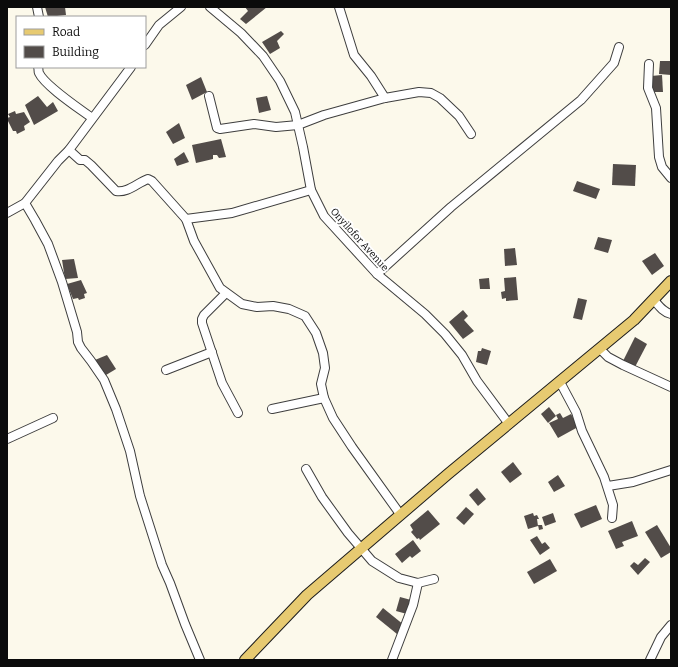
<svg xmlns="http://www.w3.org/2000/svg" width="678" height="667" viewBox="0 0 678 667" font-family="Bitter,serif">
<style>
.building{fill:#524c49}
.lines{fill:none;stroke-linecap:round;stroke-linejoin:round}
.minor-casing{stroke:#3e3e3e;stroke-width:10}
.major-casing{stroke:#1c1c1c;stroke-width:12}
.minor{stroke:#fff;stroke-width:8}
.major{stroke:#e7ca71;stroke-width:10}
.labels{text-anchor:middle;stroke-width:4;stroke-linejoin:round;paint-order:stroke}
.street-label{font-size:10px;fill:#0b0b0b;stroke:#fff}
</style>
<rect width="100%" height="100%" fill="#fcf9eb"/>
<!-- building -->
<g class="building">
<polygon points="45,7 65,7 66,15 48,17"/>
<polygon points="245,7 267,7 246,24 240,19 248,11"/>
<polygon points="281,31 284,34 277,41 280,48 270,54 262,42"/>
<polygon points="660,61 671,61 671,75 659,74"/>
<polygon points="662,75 663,92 651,92 651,76"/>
<polygon points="201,77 207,92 192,100 186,85"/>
<polygon points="38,96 47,107 53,102 58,111 34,125 25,105"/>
<polygon points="267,96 271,110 259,113 256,98"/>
<polygon points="15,111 16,114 24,112 30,122 24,126 25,130 17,134 16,131 13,131 7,119 7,118 10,117 8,114"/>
<polygon points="179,123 185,138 173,144 166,132"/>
<polygon points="221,139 226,157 219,158 217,155 213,155 213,159 196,163 192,145"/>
<polygon points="184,152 189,162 177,166 174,159"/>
<polygon points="613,164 636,165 635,186 612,185"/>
<polygon points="577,181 600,189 596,199 573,191"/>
<polygon points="598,237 612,240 608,253 594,249"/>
<polygon points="515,248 517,265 505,266 504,249"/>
<polygon points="655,253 664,266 652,275 642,261"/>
<polygon points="74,259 78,278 65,279 62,260"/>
<polygon points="516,277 518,300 506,301 506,298 502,299 501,292 505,291 504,278"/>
<polygon points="489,278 490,289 480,289 479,279"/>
<polygon points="81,280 87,293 84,294 85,298 79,300 78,298 73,299 67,284"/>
<polygon points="578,298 587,300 582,320 573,318"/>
<polygon points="463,310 468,316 464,320 474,331 463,339 449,322"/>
<polygon points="635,337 647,344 635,367 623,361"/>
<polygon points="482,348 491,351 487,365 476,362 478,351 481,351"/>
<polygon points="107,355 116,369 106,375 95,360"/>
<polygon points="549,407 556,416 548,423 541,414"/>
<polygon points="560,413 563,418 571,414 578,427 558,438 549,423 558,419 556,415"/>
<polygon points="513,462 522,474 510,483 501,472"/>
<polygon points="558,475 565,486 554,492 548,482"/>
<polygon points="477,488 486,499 478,506 469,495"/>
<polygon points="596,505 602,519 581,528 574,514"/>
<polygon points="466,507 474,514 464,525 456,518"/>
<polygon points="428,510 440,524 420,540 419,538 417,539 411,532 413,530 410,525"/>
<polygon points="533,513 534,516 537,515 539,519 537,519 538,526 528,529 524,516"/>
<polygon points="553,513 556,522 545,526 542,517"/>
<polygon points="632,521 638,536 622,542 624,546 616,549 608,531"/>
<polygon points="538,525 542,525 543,529 539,530"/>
<polygon points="657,525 671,548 671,552 661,558 645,532"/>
<polygon points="537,536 542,544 545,542 550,548 540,555 530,540"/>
<polygon points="413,540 421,551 412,558 410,556 402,563 395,554"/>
<polygon points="645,558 650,562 638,575 630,566 634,562 638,565"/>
<polygon points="550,559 557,571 534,584 527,572"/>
<polygon points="400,597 411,600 407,614 396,611"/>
<polygon points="383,608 404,625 397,634 376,617"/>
</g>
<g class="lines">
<!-- minor casing -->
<g class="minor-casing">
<g id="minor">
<polyline points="37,7 39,17"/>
<polyline points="210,7 241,33 263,56 280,81 295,112 303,147 311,190 324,216 377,274 425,314 445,334 462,355 477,381 509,424"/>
<polyline points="339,7 354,55 371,76 385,98"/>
<polyline points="145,45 159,25 181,7"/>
<polyline points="649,64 648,88 656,108 659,157 662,167 671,178"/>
<path d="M38 67C39 69 38 71 39 73 45 86 80 109 92 118"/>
<polyline points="209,96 217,128 220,129 254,124 276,127 298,125 324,115 385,98 419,92 431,93 440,98 459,116 471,134"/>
<path d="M69 150 80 160H85L91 165 116 191C128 193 137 183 148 179L152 181 186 219 194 241 220 288 242 304 257 307 273 306 289 309 305 316 316 333 323 353 325 368 321 384 324 398 333 418 352 447 400 514"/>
<polyline points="25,203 35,220 48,244 62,282 77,332 78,342 81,348 91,361 104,380 116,409 130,451 140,496 162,565 170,583 185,624 200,660"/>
<polyline points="7,213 25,203 58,161 69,150 131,67"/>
<polyline points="186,219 232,213 311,190"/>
<polyline points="377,274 451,207 581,100 614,63 619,47"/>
<polyline points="226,293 204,315 202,319 202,323 222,383 238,413"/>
<path d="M654 300C659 306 663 312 671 314"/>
<polyline points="600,349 608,357 623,365 671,387"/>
<polyline points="166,370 212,352"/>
<polyline points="560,382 576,412 582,431 604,477 613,505 612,518"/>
<polyline points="272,409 324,398"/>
<polyline points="7,439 53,418"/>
<polyline points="306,469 322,497 348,533 372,561 399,578 418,583 434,579"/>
<polyline points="608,486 633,482 671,470"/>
<polyline points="392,660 413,605 418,583"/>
<polyline points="650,660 661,637 671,625"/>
</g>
</g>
<!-- major casing -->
<g class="major-casing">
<polyline id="major" points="245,660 307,595 448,474 634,320 671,281"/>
</g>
<!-- minor -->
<use href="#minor" class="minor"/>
<!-- major -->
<use href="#major" class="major"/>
</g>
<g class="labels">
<!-- street labels -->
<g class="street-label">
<text transform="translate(360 239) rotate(48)" y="4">Onyilofor Avenue</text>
</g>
</g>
<!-- border -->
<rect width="678" height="667" fill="none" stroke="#0b0b0b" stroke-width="16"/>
<!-- legend -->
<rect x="16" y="16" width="130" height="52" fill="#ffffff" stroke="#9d9d9d"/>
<rect x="24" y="29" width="20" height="6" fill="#e7ca71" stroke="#9d9d9d"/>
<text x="52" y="36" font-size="12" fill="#0b0b0b">Road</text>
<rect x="24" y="46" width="20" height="12" fill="#524c49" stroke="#9d9d9d"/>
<text x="52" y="56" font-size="12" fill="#0b0b0b">Building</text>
</svg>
